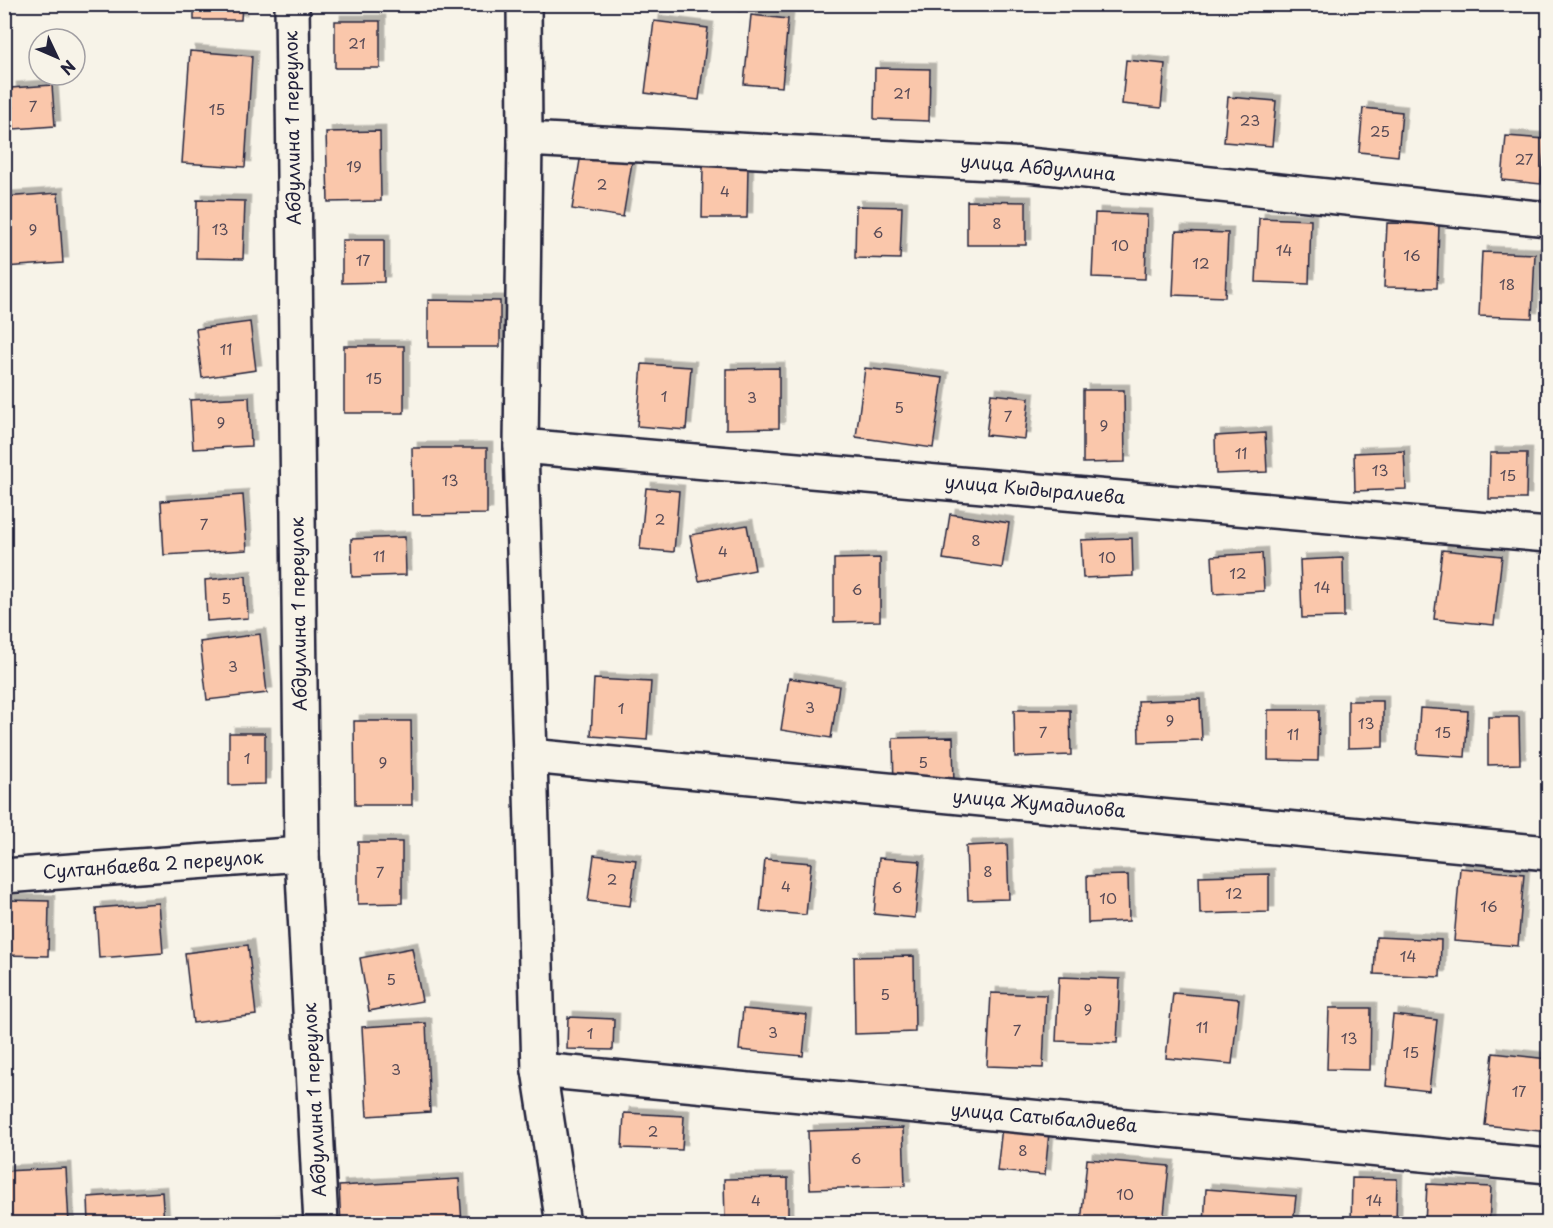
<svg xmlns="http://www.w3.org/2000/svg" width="1553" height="1228" viewBox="0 0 1553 1228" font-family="'Playpen Sans',sans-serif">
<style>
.building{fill:#fac7ab;stroke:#22223b;stroke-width:1.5;filter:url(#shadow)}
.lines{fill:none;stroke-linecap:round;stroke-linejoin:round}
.minor-casing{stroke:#22223b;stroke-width:38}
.minor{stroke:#f7f3e8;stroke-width:33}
.labels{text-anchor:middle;stroke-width:5;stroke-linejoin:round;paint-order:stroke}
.number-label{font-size:15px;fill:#584b57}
.street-label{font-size:18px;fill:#22223b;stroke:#f7f3e8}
</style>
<defs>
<filter id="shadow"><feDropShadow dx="5.5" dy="-5.5" stdDeviation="0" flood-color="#0004"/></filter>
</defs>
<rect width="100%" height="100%" fill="#f7f3e8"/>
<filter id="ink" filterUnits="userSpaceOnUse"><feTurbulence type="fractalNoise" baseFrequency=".0167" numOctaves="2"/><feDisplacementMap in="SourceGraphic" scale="12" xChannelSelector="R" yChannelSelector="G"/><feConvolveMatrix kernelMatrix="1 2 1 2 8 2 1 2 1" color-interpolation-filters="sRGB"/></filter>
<g filter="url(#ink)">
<!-- building -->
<g class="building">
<polygon points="194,4 242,4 241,20 194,20"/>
<polygon points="709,4 741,4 740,11"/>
<polygon points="751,15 788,19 782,87 744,84"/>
<rect x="335" y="21" width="45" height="47"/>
<polygon points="654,21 708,28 699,100 645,93"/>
<polygon points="190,51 252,56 245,167 182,163"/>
<polygon points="1126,60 1165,64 1161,108 1122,104"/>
<polygon points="875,68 930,69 929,121 874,119"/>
<polygon points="52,85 55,126 14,129 11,88"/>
<polygon points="1228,97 1276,101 1272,146 1224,142"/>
<polygon points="1363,108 1402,112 1398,156 1359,152"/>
<polygon points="380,131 381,201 328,202 326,132"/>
<polygon points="1506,136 1545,139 1541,184 1502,180"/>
<polygon points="581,154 632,162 623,217 572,209"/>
<polygon points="703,166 748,166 747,218 702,218"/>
<polygon points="58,193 63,263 4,267 4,197"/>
<polygon points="197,200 245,201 243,259 196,258"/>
<polygon points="967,201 1026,202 1026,245 967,245"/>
<polygon points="856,206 902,207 900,259 855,258"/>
<polygon points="1095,213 1147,215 1145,279 1092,277"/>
<polygon points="1259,218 1311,220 1309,284 1256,282"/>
<polygon points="1387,223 1439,224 1437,288 1384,287"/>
<polygon points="1176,231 1228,233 1225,297 1173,295"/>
<polygon points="342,240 384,240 384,282 342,283"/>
<polygon points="1482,252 1535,254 1532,318 1479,316"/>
<polygon points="428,300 500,301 500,347 428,347"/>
<polygon points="250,322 256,370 202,378 196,329"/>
<rect x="344" y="346" width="60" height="67"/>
<polygon points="642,364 691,367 686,430 637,426"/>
<polygon points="779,368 779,428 726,429 726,369"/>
<polygon points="865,368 943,378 933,448 856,437"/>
<polygon points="1083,390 1124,390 1125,462 1083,463"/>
<polygon points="991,394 1029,398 1025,439 986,435"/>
<polygon points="249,397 251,446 193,449 190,400"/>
<polygon points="1265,433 1267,472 1216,474 1215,436"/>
<polygon points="412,448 487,448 487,514 413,515"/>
<polygon points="1404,451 1406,489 1355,491 1354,453"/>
<polygon points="1490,453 1527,453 1526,499 1489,499"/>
<polygon points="646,488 679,491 674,552 640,549"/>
<polygon points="243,495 247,550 164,555 161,501"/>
<polygon points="950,514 1009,523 1002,568 943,559"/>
<polygon points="747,525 755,570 699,581 690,535"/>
<polygon points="405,537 406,575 352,577 351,539"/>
<polygon points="1132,538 1133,576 1083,578 1081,540"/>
<polygon points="1442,550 1502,556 1494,625 1434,619"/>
<polygon points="1262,553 1264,591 1214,594 1212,556"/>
<polygon points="880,558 880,621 834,622 834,559"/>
<polygon points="1343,558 1344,617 1302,618 1300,560"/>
<polygon points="246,576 248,618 207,621 205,580"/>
<polygon points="260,634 267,693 207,700 200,642"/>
<polygon points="789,678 839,686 831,738 781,730"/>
<polygon points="594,679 651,682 647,740 591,736"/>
<polygon points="1200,699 1202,740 1139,742 1138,701"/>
<polygon points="1348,701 1383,701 1383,747 1348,748"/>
<polygon points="1420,708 1468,711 1465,757 1417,754"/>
<polygon points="1014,710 1070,710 1071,755 1015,757"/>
<polygon points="1268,710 1319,710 1318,761 1268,760"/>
<polygon points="1488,717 1519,717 1520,764 1488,765"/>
<polygon points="354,721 411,721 412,805 355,805"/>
<polygon points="229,733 265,733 265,784 229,785"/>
<polygon points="953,737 954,789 894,790 893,738"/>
<polygon points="358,842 402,842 402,903 358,904"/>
<polygon points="1007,844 1009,899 968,900 966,846"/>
<polygon points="594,855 636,860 630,906 588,901"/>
<polygon points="879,858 920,861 915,918 874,914"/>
<polygon points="765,859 811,863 806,915 760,911"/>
<polygon points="1460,868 1524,874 1518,946 1454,941"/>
<polygon points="1269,874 1269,912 1200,914 1199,876"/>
<polygon points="1128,875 1129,921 1088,923 1087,876"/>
<polygon points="4,900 49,901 48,956 4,955"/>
<polygon points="159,903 163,953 99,958 96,908"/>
<polygon points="1376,937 1441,940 1440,977 1374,974"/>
<polygon points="248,945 256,1015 193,1023 185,953"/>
<polygon points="412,948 422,1001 369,1011 360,958"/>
<polygon points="914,956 915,1032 855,1034 854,957"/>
<polygon points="1059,977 1120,979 1117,1043 1056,1041"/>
<polygon points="991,993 1046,995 1043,1068 987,1066"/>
<polygon points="1173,993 1239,999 1232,1064 1166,1058"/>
<polygon points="1329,1008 1371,1008 1370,1070 1327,1069"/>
<polygon points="743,1009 807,1015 803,1056 739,1050"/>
<polygon points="1393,1015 1437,1020 1429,1091 1386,1086"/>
<polygon points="568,1017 614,1019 613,1050 567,1049"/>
<polygon points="426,1023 430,1112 367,1116 362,1027"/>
<polygon points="1493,1053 1548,1059 1548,1132 1485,1125"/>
<polygon points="624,1113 684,1116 682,1150 622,1148"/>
<polygon points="1002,1127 1049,1132 1045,1175 997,1171"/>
<polygon points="903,1128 905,1186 810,1189 808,1131"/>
<polygon points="1087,1159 1169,1166 1163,1224 1081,1224"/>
<polygon points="66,1168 69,1224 4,1224 4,1171"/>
<polygon points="788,1178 788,1224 725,1224 724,1179"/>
<polygon points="1352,1178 1397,1179 1396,1224 1351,1224"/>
<polygon points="459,1179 462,1224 341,1224 339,1186"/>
<polygon points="1427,1184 1491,1187 1489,1224 1425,1224"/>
<polygon points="1206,1189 1296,1196 1293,1224 1204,1224"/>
<polygon points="162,1192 164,1224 89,1224 88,1197"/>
<polygon points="277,1220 278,1224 228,1224"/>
</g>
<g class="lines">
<!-- minor casing -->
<g class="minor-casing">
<g id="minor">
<polyline points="292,4 302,854 321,1224"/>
<polyline points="524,4 525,139 521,446 539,1070 563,1224"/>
<polyline points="525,139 1028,165 1548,219"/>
<polyline points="521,446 1548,535"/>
<polyline points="530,756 1548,853"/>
<polyline points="4,876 302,854"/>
<polyline points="539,1070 1548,1166"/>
</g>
</g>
<!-- minor -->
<use href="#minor" class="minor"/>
</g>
</g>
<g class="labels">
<!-- number labels -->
<g class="number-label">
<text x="357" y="49">21</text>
<text x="902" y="99">21</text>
<text x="33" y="112">7</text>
<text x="217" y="115">15</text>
<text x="1250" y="126">23</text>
<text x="1380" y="137">25</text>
<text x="1524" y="165">27</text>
<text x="354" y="172">19</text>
<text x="602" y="190">2</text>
<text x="725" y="197">4</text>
<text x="997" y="229">8</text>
<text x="33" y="235">9</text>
<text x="220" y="235">13</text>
<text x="878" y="238">6</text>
<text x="1120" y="251">10</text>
<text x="1284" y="256">14</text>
<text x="1412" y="261">16</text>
<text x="363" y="266">17</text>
<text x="1201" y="269">12</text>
<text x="1507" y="290">18</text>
<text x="226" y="355">11</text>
<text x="374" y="384">15</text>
<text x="664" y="402">1</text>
<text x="752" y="403">3</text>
<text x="899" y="413">5</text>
<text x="1008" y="422">7</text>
<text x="221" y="428">9</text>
<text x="1104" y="431">9</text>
<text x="1241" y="459">11</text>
<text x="1380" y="476">13</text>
<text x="1508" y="481">15</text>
<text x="450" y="486">13</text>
<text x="660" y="525">2</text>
<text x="204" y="530">7</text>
<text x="976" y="546">8</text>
<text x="723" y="557">4</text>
<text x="379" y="562">11</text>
<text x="1107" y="563">10</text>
<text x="1238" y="579">12</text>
<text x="1322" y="593">14</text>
<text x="857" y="595">6</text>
<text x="226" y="604">5</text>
<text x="233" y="672">3</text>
<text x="810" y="713">3</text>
<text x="621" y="714">1</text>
<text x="1170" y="726">9</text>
<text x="1366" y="729">13</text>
<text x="1043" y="738">7</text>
<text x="1443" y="738">15</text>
<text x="1293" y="740">11</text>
<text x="247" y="764">1</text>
<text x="383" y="768">9</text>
<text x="923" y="768">5</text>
<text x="988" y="877">8</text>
<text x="380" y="878">7</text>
<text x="612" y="885">2</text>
<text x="786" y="892">4</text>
<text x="897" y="893">6</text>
<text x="1234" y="899">12</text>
<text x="1108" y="904">10</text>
<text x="1489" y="912">16</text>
<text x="1408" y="962">14</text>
<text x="391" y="985">5</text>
<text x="885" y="1000">5</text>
<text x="1088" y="1015">9</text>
<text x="1202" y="1033">11</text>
<text x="1017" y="1036">7</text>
<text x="773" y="1038">3</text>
<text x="590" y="1039">1</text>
<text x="1349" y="1044">13</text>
<text x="1411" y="1058">15</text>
<text x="396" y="1075">3</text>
<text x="1519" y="1097">17</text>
<text x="653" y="1137">2</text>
<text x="1023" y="1156">8</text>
<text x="856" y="1164">6</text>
<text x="1125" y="1200">10</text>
<text x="756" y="1206">4</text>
<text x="1374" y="1206">14</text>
</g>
<!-- street labels -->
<g class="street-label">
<text transform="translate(293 128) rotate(-91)" y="6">Абдуллина 1 переулок</text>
<text transform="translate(1038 168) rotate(5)" y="6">улица Абдуллина</text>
<text transform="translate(1035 490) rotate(5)" y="6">улица Кыдыралиева</text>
<text transform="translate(299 614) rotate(-91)" y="6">Абдуллина 1 переулок</text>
<text transform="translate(1039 804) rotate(5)" y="6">улица Жумадилова</text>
<text transform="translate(153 865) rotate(-4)" y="6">Султанбаева 2 переулок</text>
<text transform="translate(315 1100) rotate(-93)" y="6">Абдуллина 1 переулок</text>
<text transform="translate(1044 1118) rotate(5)" y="6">улица Сатыбалдиева</text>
</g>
</g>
<!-- margin -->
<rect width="1553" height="1228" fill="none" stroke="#f7f3e8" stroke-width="24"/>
<rect x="12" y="12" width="1529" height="1204" fill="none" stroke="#22223b" stroke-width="2" filter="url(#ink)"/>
<!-- north arrow -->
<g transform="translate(57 57) rotate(134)"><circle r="28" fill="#f7f3e8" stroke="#a29fa3" stroke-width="1.5"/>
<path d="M0-4.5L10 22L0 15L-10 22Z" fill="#22223b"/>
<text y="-9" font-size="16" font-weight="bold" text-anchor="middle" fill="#22223b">N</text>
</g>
</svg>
